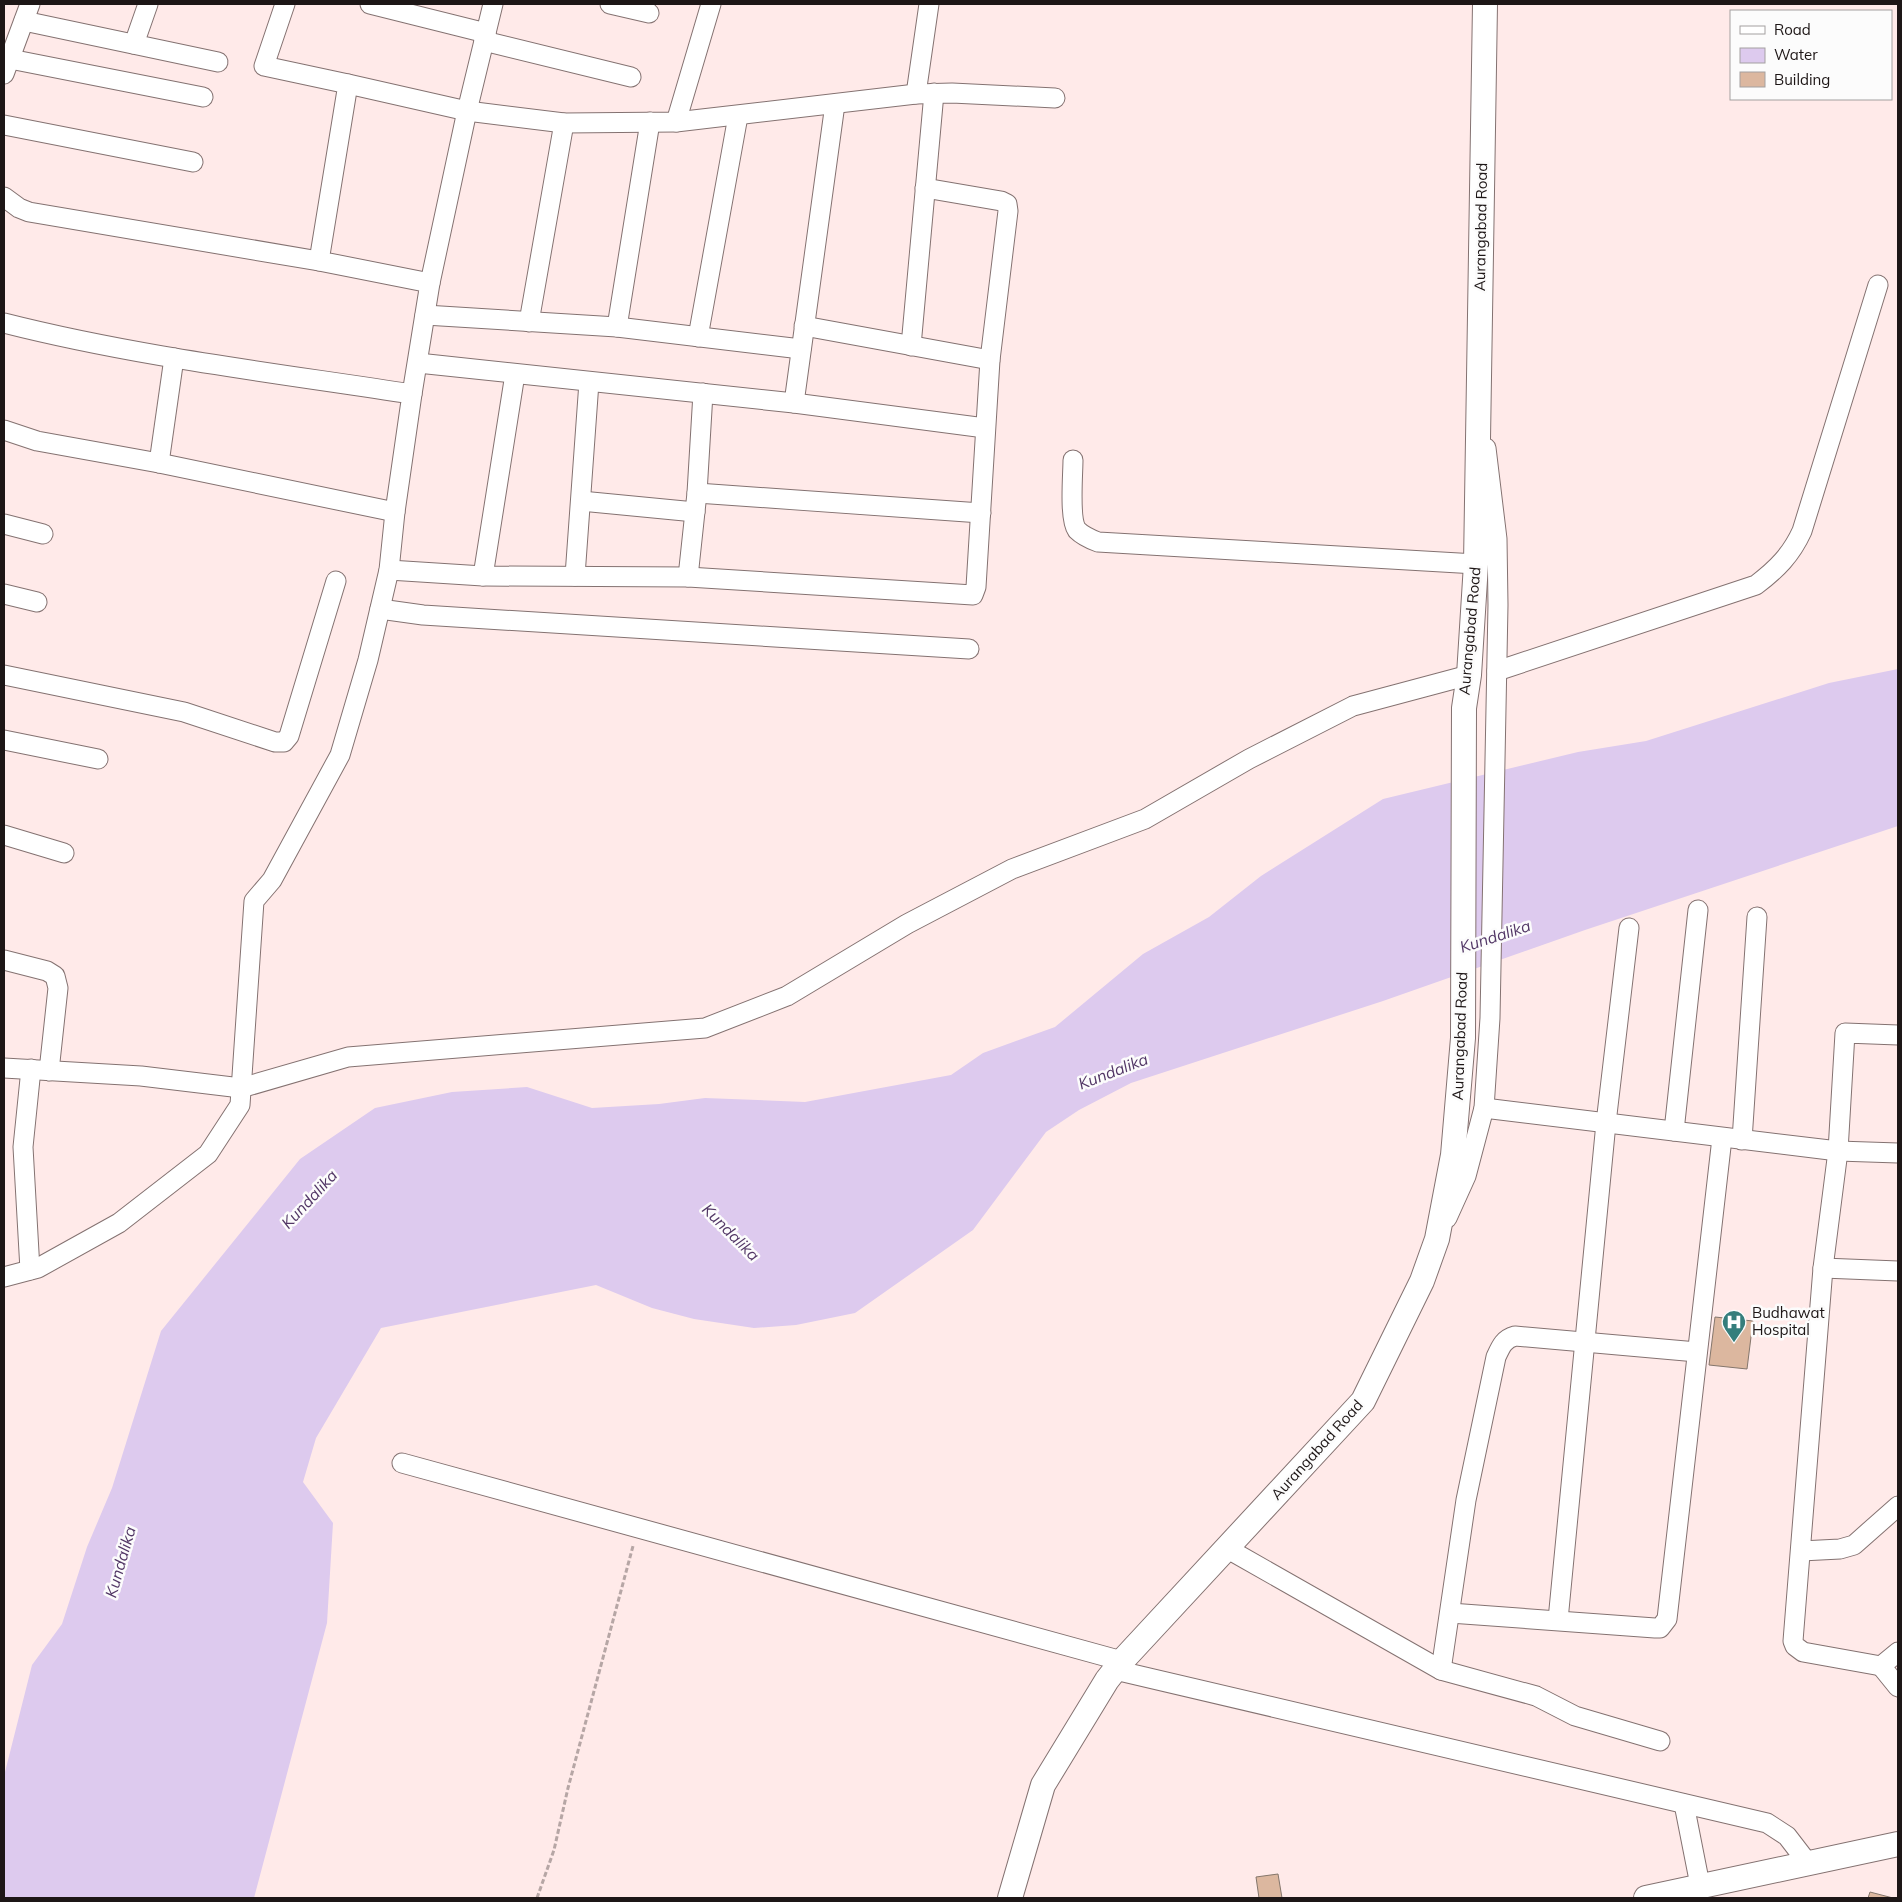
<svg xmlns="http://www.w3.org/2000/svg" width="1902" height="1902" viewBox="0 0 1902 1902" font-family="Mulish,sans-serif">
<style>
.water{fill:#ddcaee}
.building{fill:#dcb79f;stroke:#84766c}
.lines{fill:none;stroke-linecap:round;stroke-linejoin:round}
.minor-casing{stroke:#847271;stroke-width:21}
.major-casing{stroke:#847271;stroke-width:26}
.path{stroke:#b6a6a5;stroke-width:3;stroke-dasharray:5 2.5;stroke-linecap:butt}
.minor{stroke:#fff;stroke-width:19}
.major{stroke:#fff;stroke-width:24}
.labels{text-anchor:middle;stroke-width:5;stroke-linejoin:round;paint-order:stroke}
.street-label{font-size:15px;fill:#1d1616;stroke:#fcfcfc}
.poi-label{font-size:15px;fill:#1d1616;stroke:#fcfcfc;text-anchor:start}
.water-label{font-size:16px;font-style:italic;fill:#523766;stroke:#fcfcfc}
</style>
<rect width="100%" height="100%" fill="#ffeae9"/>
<!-- water -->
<polygon class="water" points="1898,669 1898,826 1585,930 1383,1001 1131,1083 1079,1110 1046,1132 973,1230 855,1313 796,1325 754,1328 694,1319 652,1308 596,1285 381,1328 316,1438 303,1482 333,1523 327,1623 254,1898 4,1898 4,1776 32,1665 62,1624 87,1547 112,1488 161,1331 300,1159 375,1108 452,1092 527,1087 592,1108 659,1104 705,1098 805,1102 951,1075 983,1053 1055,1027 1143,954 1209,917 1261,876 1383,799 1578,752 1646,741 1829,683"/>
<!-- building -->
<g class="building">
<polygon points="1715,1317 1753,1321 1747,1369 1709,1365"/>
<polygon points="1278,1874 1282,1898 1259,1898 1256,1877"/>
<polygon points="1870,1892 1893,1898 1868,1898"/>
</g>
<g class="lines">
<!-- minor casing -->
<g class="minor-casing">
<g id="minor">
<polyline points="285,4 264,66 348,84 319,261 430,283 412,394"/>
<polyline points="370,4 486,33"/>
<polyline points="610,4 649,13"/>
<polyline points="24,21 218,62"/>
<polyline points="484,41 631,77"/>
<polyline points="134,44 148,4"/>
<polyline points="10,59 203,97"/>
<polyline points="4,74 30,4"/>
<polyline points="348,84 467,111 564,123 676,122 916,94 952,93 1055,98"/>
<polyline points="916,94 929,4"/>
<polyline points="676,122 711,4"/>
<polyline points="4,125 193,162"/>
<polyline points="4,197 19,208 29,212 319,261"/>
<polyline points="430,283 467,111 493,4"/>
<polyline points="425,315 617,327 801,349"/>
<polyline points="529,322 564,123"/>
<path d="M4 323C138 357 276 373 412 394L395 512 159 463 37 441 4 430"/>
<polyline points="804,326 990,360"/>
<polyline points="617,327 650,122"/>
<polyline points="698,337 738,116"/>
<polyline points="911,346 934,93"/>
<polyline points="418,363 794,403 985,428"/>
<polyline points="794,403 835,104"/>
<path d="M1073 460C1073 474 1069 519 1077 530 1083 536 1090 539 1098 542L1476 564"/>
<polyline points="159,463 174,358"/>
<polyline points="697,493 981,513"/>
<polyline points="581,501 695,512"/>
<polyline points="4,524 43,534"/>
<polyline points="389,570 483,576 688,577 973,595 976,587 990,360 1008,211 1007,204 1001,201 925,188"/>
<polyline points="483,576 515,374"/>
<polyline points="575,576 589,382"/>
<polyline points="688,577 697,493 703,393"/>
<polyline points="4,594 37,602"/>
<polyline points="380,609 423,615 969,649"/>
<path d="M1497 671 1756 585C1777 569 1791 555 1802 531L1878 285"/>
<polyline points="4,675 184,712 275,742 284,742 289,736 336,581"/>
<polyline points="4,740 98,759"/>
<polyline points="4,835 64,853"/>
<polyline points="4,960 47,971 55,976 58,988 49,1071"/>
<polyline points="1898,1035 1845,1033 1838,1151 1823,1268 1898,1271"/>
<polyline points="4,1068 141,1076 241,1088 348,1057 705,1028 787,996 907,924 1012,869 1145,819 1249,759 1353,706 1469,675"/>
<polyline points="1484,1108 1838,1151 1898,1153"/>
<polyline points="1674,1131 1698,910"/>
<polyline points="1742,1140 1757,917"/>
<polyline points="1447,1218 1466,1176 1484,1108 1490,1018 1498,605 1497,539 1486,448"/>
<polyline points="1823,1268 1793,1641 1795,1646 1803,1652 1881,1666"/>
<polyline points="30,1270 23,1147 31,1069"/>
<polyline points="4,1277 38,1268 119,1223 208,1154 240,1105 254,901 272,880 340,755 368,660 389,570 395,512"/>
<polyline points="402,1463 1122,1661"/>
<polyline points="1228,1549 1441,1670 1536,1696 1575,1716 1660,1741"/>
<polyline points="1801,1551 1840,1549 1854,1545 1898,1506"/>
<polyline points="1450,1613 1655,1628 1660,1628 1667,1619 1722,1138"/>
<polyline points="1558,1620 1606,1123 1629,928"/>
<polyline points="1898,1652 1881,1666 1898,1687"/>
<polyline points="1115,1670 1767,1823 1787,1836 1807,1862"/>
<path d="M1441 1670 1466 1500 1496 1357C1501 1346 1504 1339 1515 1336L1697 1352"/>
<polyline points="1684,1804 1700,1885"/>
</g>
</g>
<!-- major casing -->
<g class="major-casing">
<g id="major">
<polyline points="1010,1898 1043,1785 1107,1680 1122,1661 1363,1401 1422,1281 1437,1239 1453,1155 1463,1038 1464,708 1469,675 1476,564 1485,4"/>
<polyline points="1646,1898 1898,1844"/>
</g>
</g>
<!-- path -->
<polyline class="path" points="537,1898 554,1850 568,1788 633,1546"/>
<!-- minor -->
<use href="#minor" class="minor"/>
<!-- major -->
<use href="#major" class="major"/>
</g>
<!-- icons -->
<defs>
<g id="hospital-pin" transform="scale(1.25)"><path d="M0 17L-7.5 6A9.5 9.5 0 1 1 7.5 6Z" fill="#357e7c" stroke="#fcfcfc"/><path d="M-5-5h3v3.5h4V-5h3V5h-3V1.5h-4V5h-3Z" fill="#fff"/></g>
</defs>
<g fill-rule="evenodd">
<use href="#hospital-pin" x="1734" y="1322"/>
</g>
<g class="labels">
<!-- street labels -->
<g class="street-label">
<text transform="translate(1481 227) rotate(-89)" y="5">Aurangabad Road</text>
<text transform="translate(1470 631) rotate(-85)" y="5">Aurangabad Road</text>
<text transform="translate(1460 1036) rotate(-88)" y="5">Aurangabad Road</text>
<text transform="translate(1317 1450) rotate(-48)" y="5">Aurangabad Road</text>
</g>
<!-- poi labels -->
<g class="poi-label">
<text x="1752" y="1318">Budhawat<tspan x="1752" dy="17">Hospital</tspan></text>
</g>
<!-- water labels -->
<g class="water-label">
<text transform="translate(1495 936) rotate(-18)" y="6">Kundalika</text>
<text transform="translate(1113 1071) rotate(-21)" y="6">Kundalika</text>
<text transform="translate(309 1199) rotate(-47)" y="6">Kundalika</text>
<text transform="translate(731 1232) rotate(45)" y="6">Kundalika</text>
<text transform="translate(120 1562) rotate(-74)" y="6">Kundalika</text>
</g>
</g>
<!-- border -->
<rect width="1902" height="1902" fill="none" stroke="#1d1616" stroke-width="10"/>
<!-- legend -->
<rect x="1730" y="10" width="162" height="90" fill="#fcfcfc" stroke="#a3a0a0"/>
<rect x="1740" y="26" width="25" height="8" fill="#ffffff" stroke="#a3a0a0"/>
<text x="1774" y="35" font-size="15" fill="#1d1616">Road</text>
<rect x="1740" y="48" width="25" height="15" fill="#ddcaee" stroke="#a3a0a0"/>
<text x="1774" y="60" font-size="15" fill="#1d1616">Water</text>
<rect x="1740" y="72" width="25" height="15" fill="#dcb79f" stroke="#a3a0a0"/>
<text x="1774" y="85" font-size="15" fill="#1d1616">Building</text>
</svg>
